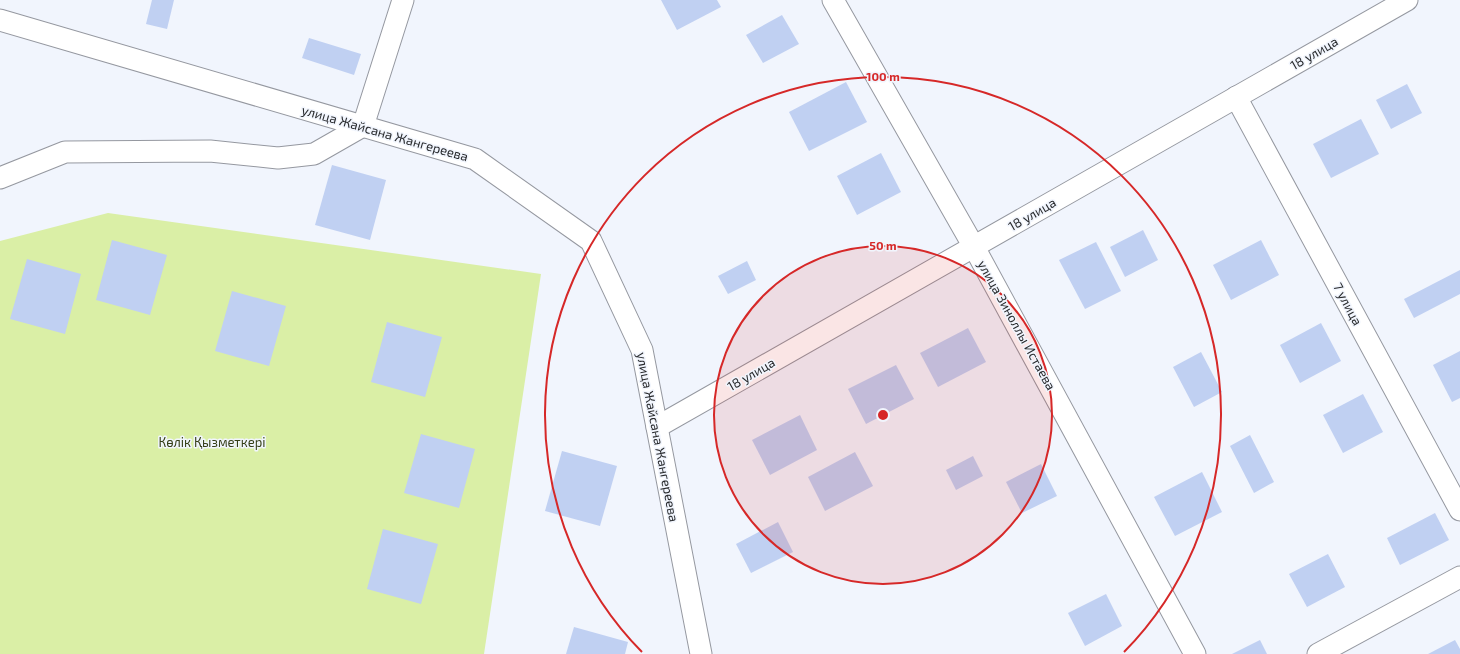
<svg xmlns="http://www.w3.org/2000/svg" width="1460" height="654" viewBox="0 0 1460 654" font-family="'Exo 2',sans-serif">
<style>
.green{fill:#daefa6}
.building{fill:#c0d0f2}
.lines{fill:none;stroke-linecap:round;stroke-linejoin:round}
.minor-casing{stroke:#9598a0;stroke-width:23}
.minor{stroke:#fff;stroke-width:21}
.ring{fill:none;stroke:#d62828;stroke-width:2}
.labels{text-anchor:middle;stroke-width:3;stroke-linejoin:round;paint-order:stroke}
.street-label{font-size:13px;fill:#282a2d;stroke:#f1f5fd}
.park-label{font-size:13px;fill:#353f17;stroke:#f1f5fd}
.centre{fill:#d62828;stroke:#f1f5fd;stroke-width:2}
.ring-label{font-size:12px;text-anchor:middle;font-weight:bold;fill:#d62828;stroke:#f1f5fd;stroke-width:3;stroke-linejoin:round;paint-order:stroke}
</style>
<rect width="100%" height="100%" fill="#f1f5fd"/>
<!-- green -->
<polygon class="green" points="108,213 541,274 484,654 0,654 0,241"/>
<!-- building -->
<g class="building">
<polygon points="152,0 174,0 167,29 146,24"/>
<polygon points="661,0 717,0 721,7 677,30"/>
<polygon points="782,15 799,44 763,63 746,35"/>
<polygon points="309,38 361,54 354,75 302,58"/>
<polygon points="846,82 867,122 809,151 789,112"/>
<polygon points="1407,84 1422,113 1391,129 1376,100"/>
<polygon points="1361,119 1379,154 1331,178 1313,144"/>
<polygon points="881,153 901,192 857,215 837,176"/>
<polygon points="332,165 386,180 370,240 315,225"/>
<polygon points="1143,230 1158,260 1125,277 1110,247"/>
<polygon points="112,240 167,255 150,315 96,300"/>
<polygon points="1261,240 1279,275 1231,300 1213,265"/>
<polygon points="1096,242 1121,291 1085,309 1059,260"/>
<polygon points="27,259 81,274 65,334 10,319"/>
<polygon points="747,261 756,280 728,294 718,276"/>
<polygon points="1460,270 1460,294 1414,318 1404,299"/>
<polygon points="232,291 286,306 269,366 215,351"/>
<polygon points="387,322 442,337 425,397 371,382"/>
<polygon points="1321,323 1341,361 1300,383 1280,345"/>
<polygon points="968,328 986,362 938,387 920,353"/>
<polygon points="1460,351 1460,398 1452,402 1433,365"/>
<polygon points="1201,352 1222,392 1194,407 1173,367"/>
<polygon points="896,365 914,399 866,424 848,389"/>
<polygon points="1363,394 1383,432 1343,453 1323,415"/>
<polygon points="800,415 817,450 770,475 752,440"/>
<polygon points="421,434 475,449 459,508 404,493"/>
<polygon points="1250,435 1274,482 1254,493 1230,446"/>
<polygon points="562,451 617,466 600,526 545,511"/>
<polygon points="855,452 873,486 825,511 808,477"/>
<polygon points="973,456 983,476 956,490 946,470"/>
<polygon points="1041,464 1057,496 1022,513 1006,482"/>
<polygon points="1202,472 1222,512 1175,536 1154,497"/>
<polygon points="1435,513 1449,540 1400,565 1387,538"/>
<polygon points="778,522 793,552 751,573 736,544"/>
<polygon points="383,529 438,544 421,604 367,589"/>
<polygon points="1328,554 1345,587 1307,607 1289,574"/>
<polygon points="1106,594 1122,626 1085,646 1068,613"/>
<polygon points="574,627 628,642 625,654 566,654"/>
<polygon points="1260,640 1267,654 1232,654"/>
<polygon points="1455,640 1460,649 1460,654 1428,654"/>
</g>
<g class="lines">
<!-- minor casing -->
<g class="minor-casing">
<g id="minor">
<polyline points="833,0 974,247 1195,654"/>
<polyline points="0,20 475,159 591,241 642,350 701,654"/>
<polyline points="1236,97 1460,510"/>
<polyline points="0,178 65,152 210,151 278,158 314,154 363,126 403,0"/>
<polyline points="657,427 1407,0"/>
<polyline points="1318,654 1460,577"/>
</g>
</g>
<!-- minor -->
<use href="#minor" class="minor"/>
</g>
<!-- distance rings -->
<circle cx="883" cy="415" r="169" fill="#d62828" fill-opacity=".12"/>
<g class="ring">
<circle cx="883" cy="415" r="169"/>
<path d="M642 652A338 338 0 1 1 1124 652"/>
</g>
<g class="labels">
<!-- street labels -->
<g class="street-label">
<text transform="translate(1314 53) rotate(-30)" y="5">18 улица</text>
<text transform="translate(385 133) rotate(16)" y="5">улица Жайсана Жангереева</text>
<text transform="translate(1032 214) rotate(-30)" y="5">18 улица</text>
<text transform="translate(1348 304) rotate(62)" y="5">7 улица</text>
<text transform="translate(1017 325) rotate(61)" y="5">улица Зиноллы Истаева</text>
<text transform="translate(751 374) rotate(-30)" y="5">18 улица</text>
<text transform="translate(658 437) rotate(79)" y="5">улица Жайсана Жангереева</text>
</g>
<!-- park labels -->
<g class="park-label">
<text x="212" y="447">Көлік Қызметкері</text>
</g>
</g>
<circle cx="883" cy="415" r="6" class="centre"/>
<g class="ring-label">
<text x="883" y="81">100 m</text>
<text x="883" y="250">50 m</text>
</g>
</svg>
